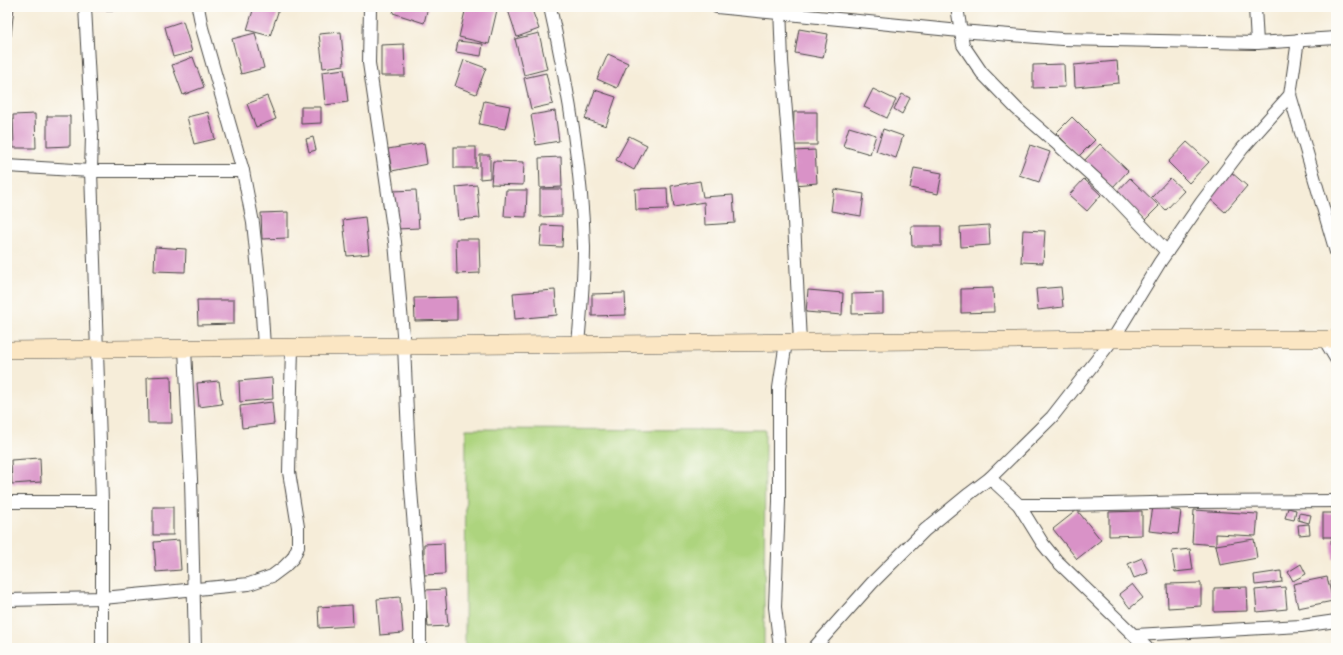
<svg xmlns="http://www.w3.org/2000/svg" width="1343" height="655" viewBox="0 0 1343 655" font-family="'Libre Bodoni',serif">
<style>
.green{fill:#add47e;stroke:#6c8054}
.building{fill:#d992c7}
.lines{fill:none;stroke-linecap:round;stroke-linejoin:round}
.minor-casing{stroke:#494845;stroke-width:14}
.secondary-casing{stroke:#494845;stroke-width:18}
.minor{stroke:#fff;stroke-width:12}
.secondary{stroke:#fbe6c3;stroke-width:17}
</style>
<rect width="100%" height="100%" fill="#fdfcf7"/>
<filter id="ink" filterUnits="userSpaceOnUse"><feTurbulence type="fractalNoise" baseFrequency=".025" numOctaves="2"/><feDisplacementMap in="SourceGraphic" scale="8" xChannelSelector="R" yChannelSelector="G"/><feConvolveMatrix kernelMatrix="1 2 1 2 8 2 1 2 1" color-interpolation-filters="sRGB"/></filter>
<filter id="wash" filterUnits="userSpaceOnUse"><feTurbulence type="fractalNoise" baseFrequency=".012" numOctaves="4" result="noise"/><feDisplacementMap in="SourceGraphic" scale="16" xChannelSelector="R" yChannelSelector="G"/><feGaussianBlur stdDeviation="0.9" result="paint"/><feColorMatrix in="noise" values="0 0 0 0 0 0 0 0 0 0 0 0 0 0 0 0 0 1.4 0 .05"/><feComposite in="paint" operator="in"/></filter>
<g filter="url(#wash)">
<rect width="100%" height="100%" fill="#f6edd9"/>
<!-- green -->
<polygon class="green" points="466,429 765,430 764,648 465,648"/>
<g id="blocks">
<!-- building -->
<g class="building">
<polygon points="7,7 14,7 11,36 7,36"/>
<rect x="93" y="7" width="22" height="3"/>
<polygon points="254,7 274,7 279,9 270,36 247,30"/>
<polygon points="395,7 428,7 424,23 393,13"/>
<polygon points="466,7 481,7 497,10 489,44 459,37"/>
<polygon points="507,7 531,7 539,29 517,37"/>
<polygon points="183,21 192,52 173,57 165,27"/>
<polygon points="799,29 828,34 823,58 795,53"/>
<polygon points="341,32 344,65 323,68 319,34"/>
<polygon points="255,33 264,68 241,74 232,39"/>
<polygon points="539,33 547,69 524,75 515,39"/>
<polygon points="458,41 483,44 481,56 456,52"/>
<polygon points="404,44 405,76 381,76 381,45"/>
<polygon points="608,54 628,63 617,88 597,79"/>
<polygon points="193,57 204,87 183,95 172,65"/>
<polygon points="464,60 486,68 476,94 455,86"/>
<polygon points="1117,61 1119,83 1075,87 1074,65"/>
<polygon points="1064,64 1065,87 1033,88 1033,65"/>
<polygon points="344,69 348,102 325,105 322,72"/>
<polygon points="546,73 553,104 531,109 524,78"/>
<polygon points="873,89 896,100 887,118 864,107"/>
<polygon points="595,90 616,97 606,126 585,119"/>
<polygon points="902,94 910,98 902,114 894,109"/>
<polygon points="267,96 276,119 256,127 247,104"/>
<polygon points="484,101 510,106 505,129 479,124"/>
<polygon points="301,107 321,107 321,123 301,124"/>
<polygon points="555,111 559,141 536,145 531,115"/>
<polygon points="208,112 215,139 194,144 187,117"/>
<polygon points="794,112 817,112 817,145 793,145"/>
<polygon points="35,114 36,148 14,148 13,115"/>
<polygon points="47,116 70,116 70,146 47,147"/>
<polygon points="1072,117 1095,140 1079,156 1056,133"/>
<polygon points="849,127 876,135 870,154 843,146"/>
<polygon points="883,129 903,136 896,158 876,151"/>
<polygon points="629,136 647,145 634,170 616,160"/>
<polygon points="313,137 316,150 309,152 306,139"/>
<polygon points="1187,142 1209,162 1189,183 1168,162"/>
<polygon points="424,143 427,164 392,171 388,149"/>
<polygon points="1100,144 1128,171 1112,188 1084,161"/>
<polygon points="1030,145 1050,152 1039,182 1019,175"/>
<rect x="454" y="147" width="22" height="21"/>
<polygon points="815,150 817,183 794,185 793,151"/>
<polygon points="480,155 490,155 490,178 480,179"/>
<polygon points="561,157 562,187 540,188 539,158"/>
<polygon points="493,161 524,162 523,185 491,184"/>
<polygon points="914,168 942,173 938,194 910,188"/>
<polygon points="1231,172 1247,186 1225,212 1209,198"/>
<polygon points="1130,178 1159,206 1145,220 1116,193"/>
<polygon points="1170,178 1184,191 1166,210 1152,197"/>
<polygon points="1084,179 1101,195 1087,211 1069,195"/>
<polygon points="700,181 703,197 733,195 735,223 705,225 704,202 674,207 671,186"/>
<polygon points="477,185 480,218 459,220 456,187"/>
<polygon points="667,188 668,209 636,210 635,189"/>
<polygon points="540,189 562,189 562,216 540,217"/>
<polygon points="834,189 864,194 861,216 831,211"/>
<polygon points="416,190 419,228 396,229 393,191"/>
<polygon points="506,190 527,190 526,217 504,216"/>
<polygon points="288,212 288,238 262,239 261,213"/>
<polygon points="365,217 369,254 347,256 343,220"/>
<polygon points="542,225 563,226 562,247 540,246"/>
<polygon points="989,225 990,245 961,247 960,227"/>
<polygon points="911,226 941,226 941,246 912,246"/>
<polygon points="1023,230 1045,231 1043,263 1021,262"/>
<polygon points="456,239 479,239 480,273 457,274"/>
<polygon points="155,247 186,249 185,272 154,271"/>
<polygon points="1061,287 1063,307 1038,310 1036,289"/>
<polygon points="993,288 994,312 961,313 961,289"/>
<polygon points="555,290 557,315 515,319 513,293"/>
<polygon points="808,290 843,293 842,315 806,312"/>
<polygon points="625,293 626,315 592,316 592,294"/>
<polygon points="883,293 883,313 852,314 852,294"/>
<polygon points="457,297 457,320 415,321 414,298"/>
<polygon points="197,300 234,300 234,324 198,325"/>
<polygon points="171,376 172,423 148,423 147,377"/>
<polygon points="272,378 273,399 240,402 239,381"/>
<polygon points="219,381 222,404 199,407 197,383"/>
<polygon points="272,402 274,424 242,428 240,406"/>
<polygon points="40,458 41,482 12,484 11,460"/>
<rect x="153" y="507" width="20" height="28"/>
<polygon points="1153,507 1181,511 1178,534 1149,531"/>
<polygon points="1288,508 1296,510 1294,520 1285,518"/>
<polygon points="1077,510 1101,540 1077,559 1053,529"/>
<polygon points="1194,510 1258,514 1256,536 1216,534 1216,545 1192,543"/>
<polygon points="1142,511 1142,535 1109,536 1109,512"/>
<polygon points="1299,513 1311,515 1309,523 1298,520"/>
<rect x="1323" y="513" width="13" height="24"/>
<polygon points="1309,524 1310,534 1299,535 1298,525"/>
<polygon points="1254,539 1257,558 1220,565 1216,545"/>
<polygon points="179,540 181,570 156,572 154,542"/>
<polygon points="1331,540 1336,540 1336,559 1333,559"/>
<polygon points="444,543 445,574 424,575 424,544"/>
<polygon points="1190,549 1193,570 1175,572 1172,551"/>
<polygon points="1142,558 1148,573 1134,578 1128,564"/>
<polygon points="1301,564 1306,574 1293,581 1288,572"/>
<polygon points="1281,571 1282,582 1255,585 1254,575"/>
<polygon points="1327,577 1333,601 1298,608 1293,584"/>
<polygon points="1336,580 1336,601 1333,601 1331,581"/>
<polygon points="1201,583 1201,606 1168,608 1167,584"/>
<polygon points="1132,584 1143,598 1130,608 1119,594"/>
<polygon points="1247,587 1248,611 1214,612 1214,588"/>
<polygon points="1285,587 1287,609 1257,612 1255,590"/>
<polygon points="445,589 448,626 428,627 425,590"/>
<polygon points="400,597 403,633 380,635 377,599"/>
<polygon points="352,605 353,626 319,628 318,607"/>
</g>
</g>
</g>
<g filter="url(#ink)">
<use href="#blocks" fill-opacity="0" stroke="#494845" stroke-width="1"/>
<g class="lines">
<!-- minor casing -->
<g class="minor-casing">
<g id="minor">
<polyline points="85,7 92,136 91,171 102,502 102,648"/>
<polyline points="198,7 202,28 243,171 253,223 261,298 264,347"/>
<polyline points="370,7 369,63 395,242 404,346 410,478 420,600 420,648"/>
<path d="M550 7C568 86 582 166 584 247 584 279 581 312 578 344"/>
<polyline points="717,7 960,31 1062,39 1257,43 1336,38"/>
<polyline points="780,7 782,61 793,201 800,342"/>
<polyline points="957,7 963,45 982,73 1017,109 1056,143 1109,191 1167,252"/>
<polyline points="1255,7 1257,43"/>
<polyline points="1290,95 1336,252"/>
<polyline points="7,166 91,171 243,171"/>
<polyline points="1324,339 1336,359"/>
<polyline points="185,348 191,479 195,648"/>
<polyline points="990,478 1019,505 1043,544 1056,560 1147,648"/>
<polyline points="7,502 102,502"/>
<polyline points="1019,505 1067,505 1192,502 1336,501"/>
<polyline points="7,600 103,598 249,584 272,576 284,567 293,558 298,547 298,527 289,472 292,347"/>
<polyline points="1135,635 1301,626 1336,621"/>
<polyline points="780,648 775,607 779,501 779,388 786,342"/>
<polyline points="814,648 872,583 925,530 969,494 990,478 1052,417 1113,339 1160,262 1201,203 1242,149 1290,95 1298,40"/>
</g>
</g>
<!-- secondary casing -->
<g class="secondary-casing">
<polyline id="secondary" points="7,350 1113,339 1336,339"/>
</g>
<!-- minor -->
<use href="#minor" class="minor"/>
<!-- secondary -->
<use href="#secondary" class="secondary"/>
</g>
</g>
<!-- margin -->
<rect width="1343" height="655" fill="none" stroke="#fdfcf7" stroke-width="24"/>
</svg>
